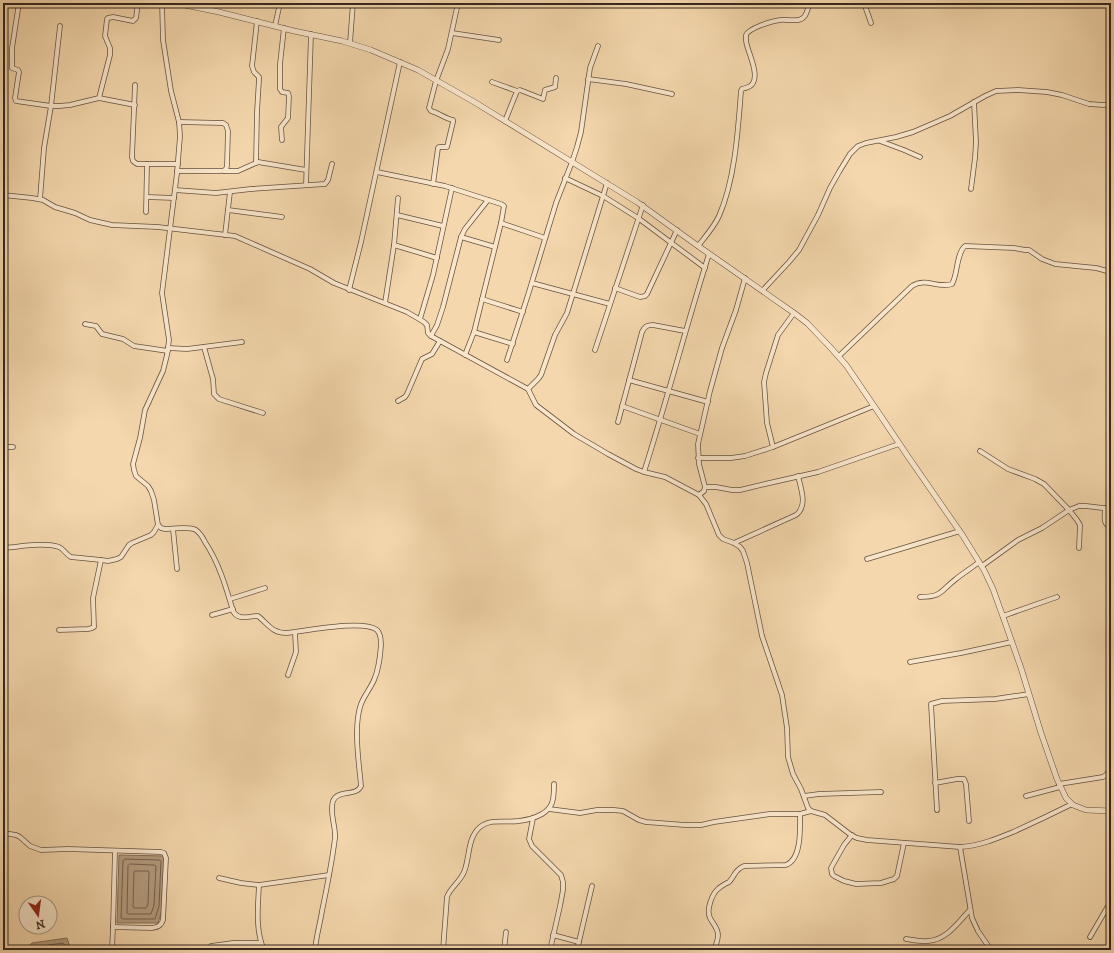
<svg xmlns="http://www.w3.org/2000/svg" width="1114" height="953" viewBox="0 0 1114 953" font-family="'IM FELL DW Pica',serif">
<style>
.water{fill:#b39b7d;stroke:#816d57}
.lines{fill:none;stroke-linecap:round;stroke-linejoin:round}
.shore{stroke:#74614e;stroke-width:1}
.minor-casing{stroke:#655342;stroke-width:5.5}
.tertiary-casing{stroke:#655342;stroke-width:6}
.minor{stroke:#f8e5ca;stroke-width:4}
.tertiary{stroke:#f8e5ca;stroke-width:5}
</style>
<rect width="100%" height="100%" fill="#f4d7ad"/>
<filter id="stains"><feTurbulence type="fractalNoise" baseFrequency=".005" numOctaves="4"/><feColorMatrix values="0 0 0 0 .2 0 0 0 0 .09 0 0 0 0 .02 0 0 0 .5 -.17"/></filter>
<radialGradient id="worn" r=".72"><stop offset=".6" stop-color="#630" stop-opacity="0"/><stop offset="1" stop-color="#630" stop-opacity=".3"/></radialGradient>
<!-- water -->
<g class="water">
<polygon points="119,855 165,856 163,907 158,923 117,923"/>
<polygon points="67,938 71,950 24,950 32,943"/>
</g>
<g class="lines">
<!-- shore -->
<g class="shore">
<polygon points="125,859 159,860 161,861 159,906 155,919 123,919 121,918 123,861"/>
<polygon points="130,864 154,865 156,866 154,905 151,914 128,914 127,913 128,866"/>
<polygon points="135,871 148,871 149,872 148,904 146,908 134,908 133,907 134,872"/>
<polyline points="30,950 34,947 63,943 64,944 67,950"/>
</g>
<!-- minor casing -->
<g class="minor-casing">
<g id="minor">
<polyline points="19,3 12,48 12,68 18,70 19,72 15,98 16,101 51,106 59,106 70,105 99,98 135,105"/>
<path d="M162 3 163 40 171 91 179 122 180 136 177 173 162 293 169 340 167 355 163 371 145 410 140 438 133 464 134 470 136 476 148 486 151 491 154 500 158 525 161 528 165 529C173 529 189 526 196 530 200 533 203 538 205 542 219 563 226 587 233 611 238 621 249 616 258 616 269 625 272 633 287 633 305 631 364 619 377 630 381 634 381 640 381 645 380 657 379 669 374 680 370 689 364 696 361 704 353 726 359 763 361 786 356 797 338 789 333 801 329 813 336 826 335 838 332 862 327 887 322 911 320 924 316 937 315 950"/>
<polyline points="864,3 871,23"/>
<polyline points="207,9 208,3"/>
<polyline points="275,26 280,3"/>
<polyline points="452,33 499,40"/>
<polyline points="350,43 353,3"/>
<polyline points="588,79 626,84 672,94"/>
<polyline points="492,82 517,91"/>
<polyline points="135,85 132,157 133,161 137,164 178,164"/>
<polyline points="99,98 110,55 110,48 105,36 107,19 108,18 113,17 133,21 136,18 138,3"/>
<polyline points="505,121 517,91 520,90 543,99 545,90 555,87 556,78"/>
<polyline points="282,140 281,127 288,118 289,96 288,93 282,92 280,89 280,64 284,28"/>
<polyline points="880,141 904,150 920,157"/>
<polyline points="256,163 257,112 259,79 259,77 254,72 252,66 257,21"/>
<path d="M177 171H221C225 171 227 169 227 165L228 131 226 125 223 123 179 122"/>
<polyline points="224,171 238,171 258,162 306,170"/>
<polyline points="377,172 445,186 501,204 504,206 501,223 474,332 465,355"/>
<polyline points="565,178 603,196 638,218 705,268"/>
<path d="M433 184 438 148 439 147H447L453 122V120C444 118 439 113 431 111L429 108 436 81 448 49 458 3"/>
<polyline points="306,185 311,34"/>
<polyline points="971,189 975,158 976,142 974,102"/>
<polyline points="175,190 216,193 251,189 325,184 328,180 332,164"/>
<path d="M3 195 32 198 43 200 55 207 75 213 90 220 112 225 158 227 235 236 310 269 334 283 407 312 424 322 427 325 428 333 431 336 528 389 536 405 574 434 608 454 636 469 644 472 665 477 699 495 706 504 719 535 723 539 734 543 740 547 743 551 747 563 762 636 782 695 787 728 788 757 793 774 801 789 808 808 811 811 825 815 851 835 857 838 867 840 960 847C979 846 996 839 1013 832 1033 823 1052 814 1072 804"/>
<polyline points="147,197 174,198"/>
<polyline points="40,199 44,148 51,106 60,26"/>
<polyline points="228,210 282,217"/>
<polyline points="146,212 147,164"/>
<polyline points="397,215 443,226"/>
<polyline points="501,223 545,238"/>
<polyline points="225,235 230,192"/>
<polyline points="461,237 495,247"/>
<polyline points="394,245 437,258"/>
<path d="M698 246C705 237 714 227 719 216 735 180 738 130 741 91L742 89C746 88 751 87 753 83 759 73 748 53 746 41 746 39 746 37 746 35 749 28 772 21 780 20 786 19 799 23 804 17 807 14 808 7 810 3"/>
<polyline points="532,283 610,304"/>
<polyline points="615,288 640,297 645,296 647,294 677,230"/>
<polyline points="349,290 361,242 400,62"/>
<polyline points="763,290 789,262 799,250 818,215 830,188 839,172 850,154 858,146 866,143 896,137 913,132 950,116 985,96 996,91 1018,90 1047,92 1062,95 1089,104 1103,105 1111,104"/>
<polyline points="482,299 523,312"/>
<polyline points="385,303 394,245 398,198"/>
<polyline points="420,319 433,275 452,188"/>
<polyline points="85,324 96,326 102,334 123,339 134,346 168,351"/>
<polyline points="474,332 513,344"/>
<polyline points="431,336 437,325 443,307 461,237 465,229 488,200"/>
<polyline points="204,347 213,379 214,394 219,399 263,413"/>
<polyline points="168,348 187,349 242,342"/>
<polyline points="595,350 643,205"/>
<path d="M839 356 912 286C927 277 937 289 952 284 958 274 956 254 965 246L1014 248 1025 250H1029L1042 259 1055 264 1096 268 1111 272"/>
<polyline points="507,360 528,295 556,203 572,162 577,147 581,132 590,68 598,46"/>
<polyline points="629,380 708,402"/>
<polyline points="528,389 538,379 541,375 555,335 567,313 607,183"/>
<polyline points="398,401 405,397 407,394 422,359 432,354 440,341"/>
<polyline points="622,406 700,434"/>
<path d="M618 422 642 332C645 326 647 325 653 325L685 331"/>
<polyline points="3,447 13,447"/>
<polyline points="773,447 767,423 764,382 766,373 778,335 794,313"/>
<polyline points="980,451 1008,469 1035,479 1044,484 1069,510 1077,520 1080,525 1079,548"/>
<polyline points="698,458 731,458 745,456 773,447 874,406"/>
<path d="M644 472C667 400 686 327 709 254"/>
<polyline points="705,487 716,487 732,490 740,490 765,484 818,472 899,444"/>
<polyline points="699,495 704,491 705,487 699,464 698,444 710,391 722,348 736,310 745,278"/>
<path d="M1105 508C1105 516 1102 524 1111 527"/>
<polyline points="173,529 177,569"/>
<path d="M734 543 796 515C808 506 801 489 798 476"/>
<path d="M3 548C19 547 44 542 59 547 64 549 65 554 71 557L101 560 108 561 117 559 121 557 129 545 132 543 151 535 154 532 158 525"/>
<polyline points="867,559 960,531"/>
<polyline points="982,566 1018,540 1042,528 1069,510 1079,506 1086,506 1111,509"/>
<path d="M920 597C943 597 940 591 956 579 963 573 972 568 979 562"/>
<polyline points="230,599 265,588"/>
<polyline points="212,615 233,609"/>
<polyline points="1003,616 1057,597"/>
<polyline points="59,630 88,629 92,628 94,627 93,598 101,560"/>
<polyline points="910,662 961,653 1012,642"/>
<polyline points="288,675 296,652 295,633"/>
<polyline points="935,783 957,779 964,779 966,784 969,821"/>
<polyline points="1059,784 1103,777 1106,775 1111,768"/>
<polyline points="804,796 819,794 881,792"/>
<polyline points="1026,796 1060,787"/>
<polyline points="549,809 580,813 597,810 614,810 623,811 639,820 646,822 685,825 701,825 714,822 770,814 800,814 811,811"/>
<polyline points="937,810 931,704 942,701 995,699 1029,694"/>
<polyline points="533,818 529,839 532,846 561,875 563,882 563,890 560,906 550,950"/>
<path d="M3 833 16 835 20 837 30 846 41 850 68 849 161 852 164 853 166 858 163 920C161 926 158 927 152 928L113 927 112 950"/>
<polyline points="852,835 844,845 831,868 832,874 834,876 844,881 856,884 881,883 894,879 897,876 904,843"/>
<polyline points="960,847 972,918 978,931 991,950"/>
<polyline points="219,878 241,883 259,885 329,875"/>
<path d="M259 885C258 906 255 930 264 950"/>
<polyline points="113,927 115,851"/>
<polyline points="553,935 579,942"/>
<polyline points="1090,937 1111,901"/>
<path d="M906 939C913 940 921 942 928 941 947 940 958 922 970 910"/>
<polyline points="211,946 233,943 261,943"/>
<polyline points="991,948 1004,950"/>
<path d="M443 950 447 897C450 888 460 882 464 872 470 858 467 838 480 827 491 818 506 823 519 821 527 820 535 818 542 814 547 811 550 808 552 803 554 797 554 790 554 784"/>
<polyline points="504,950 506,932"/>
<polyline points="577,950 592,886"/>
<path d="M714 950C716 945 718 940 718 935 718 928 713 924 710 918 706 910 712 894 718 889 721 886 725 884 729 882 735 876 734 870 744 866L786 865C802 859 800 828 800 814"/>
</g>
</g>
<!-- tertiary casing -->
<g class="tertiary-casing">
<polyline id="tertiary" points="175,3 219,12 294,31 342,41 371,50 418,70 476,103 637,202 698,246 721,262 794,313 807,323 830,347 846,365 874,406 909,458 963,536 984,570 993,589 1007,628 1021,668 1041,733 1057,779 1066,798 1073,805 1086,810 1111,811"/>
</g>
<!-- minor -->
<use href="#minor" class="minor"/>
<!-- tertiary -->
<use href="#tertiary" class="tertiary"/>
</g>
<!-- margin -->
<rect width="1114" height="953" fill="none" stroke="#f4d7ad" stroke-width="16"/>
<rect x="4" y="4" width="1106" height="945" fill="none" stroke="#35271f" stroke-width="2"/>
<rect x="8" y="8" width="1098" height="937" fill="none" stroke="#35271f"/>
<!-- north arrow -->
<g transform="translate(38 915) rotate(166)"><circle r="19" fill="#f8e5ca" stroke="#aa9986"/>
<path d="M0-3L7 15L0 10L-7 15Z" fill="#8f2418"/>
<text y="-6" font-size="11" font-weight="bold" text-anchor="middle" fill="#35271f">N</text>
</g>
<rect width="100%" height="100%" filter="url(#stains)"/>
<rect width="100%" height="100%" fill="url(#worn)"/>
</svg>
